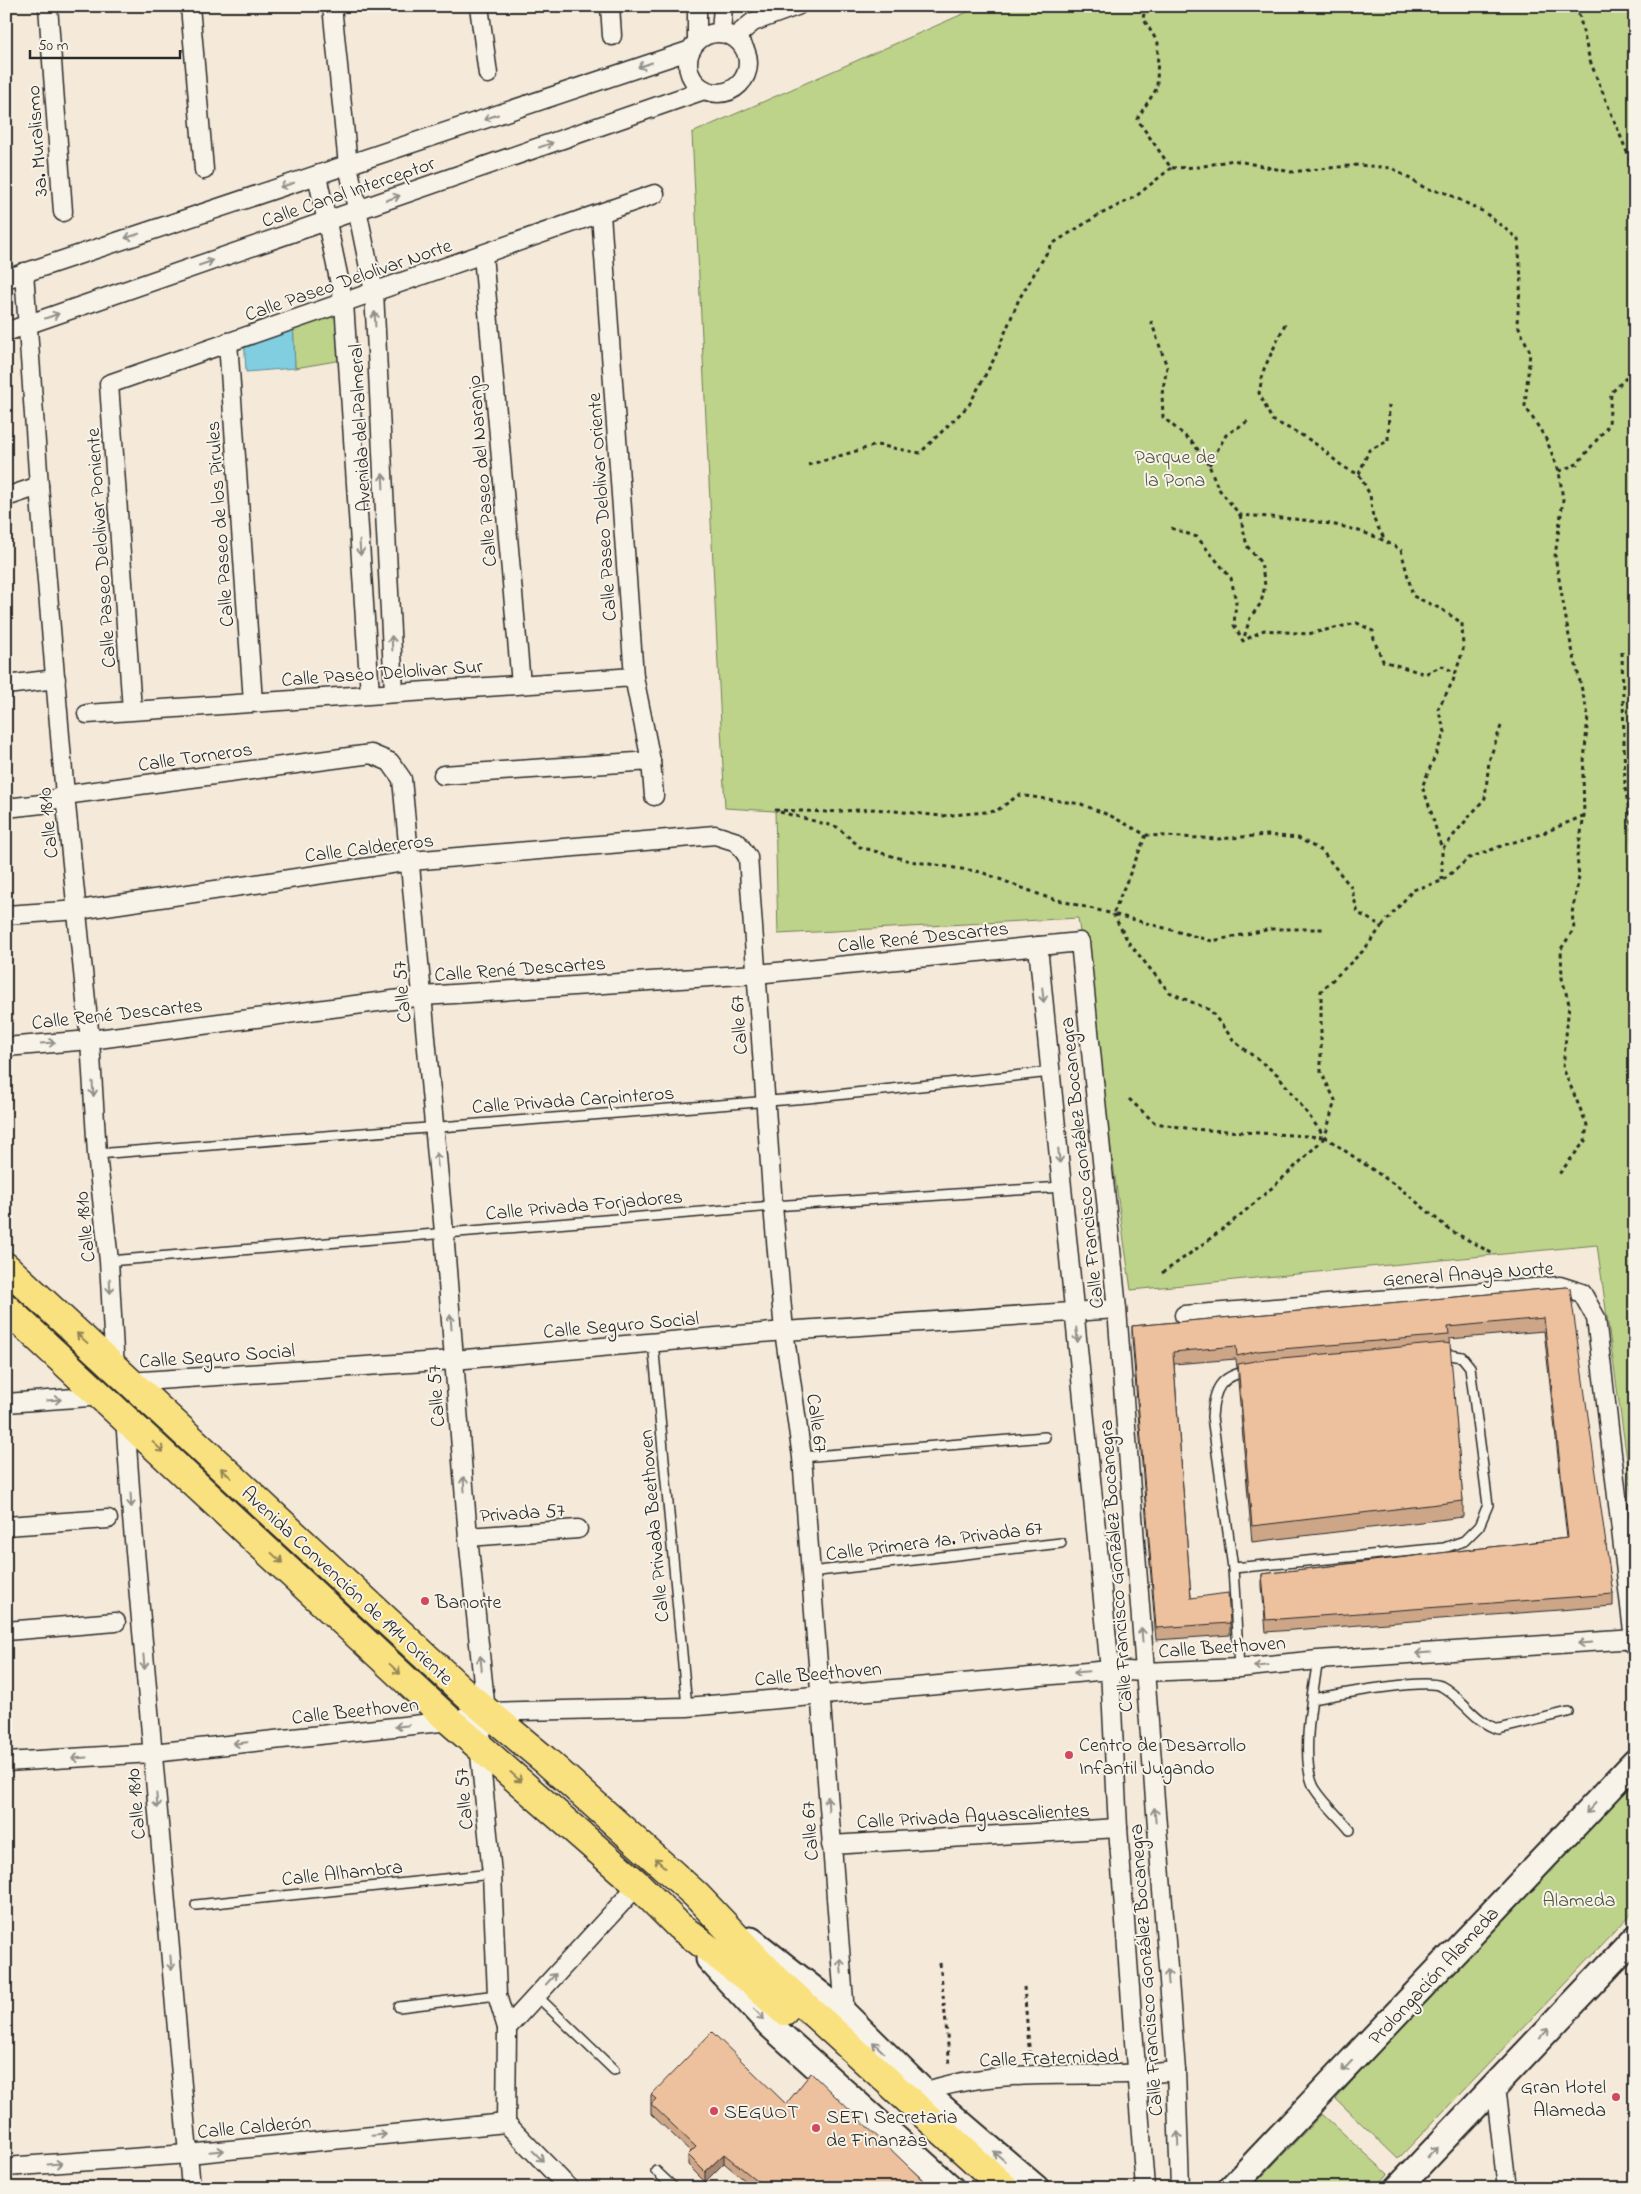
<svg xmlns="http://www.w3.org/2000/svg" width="1641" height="2194" viewBox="0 0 1641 2194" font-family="'Indie Flower',sans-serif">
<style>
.green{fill:#bdd389;stroke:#747f5a}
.water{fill:#81cee0;stroke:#5f8d98}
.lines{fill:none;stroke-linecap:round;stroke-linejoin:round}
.service-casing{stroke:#2b2b2b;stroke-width:12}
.minor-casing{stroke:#2b2b2b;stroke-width:21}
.secondary-casing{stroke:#2b2b2b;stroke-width:29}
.primary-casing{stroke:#2b2b2b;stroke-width:31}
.path{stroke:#2b2b2b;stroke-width:3;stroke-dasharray:4 4;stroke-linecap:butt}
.service{stroke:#f7f3e8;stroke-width:9}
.minor{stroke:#f7f3e8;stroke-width:18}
.secondary{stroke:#f7f3e8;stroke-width:25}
.primary{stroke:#fae180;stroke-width:28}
.wall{fill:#cda688;stroke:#2b2b2b}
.shaded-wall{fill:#a7876f;stroke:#2b2b2b}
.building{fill:#eec19e;stroke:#2b2b2b}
.oneway{stroke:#918f8a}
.oneway2{stroke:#928656}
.poi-dot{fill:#d1495b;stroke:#f7f3e8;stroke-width:2}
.labels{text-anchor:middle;stroke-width:4;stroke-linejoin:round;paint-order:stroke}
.street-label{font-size:20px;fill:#2b2b2b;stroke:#f7f3e8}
.park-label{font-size:20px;fill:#505542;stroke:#f7f3e8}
.poi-label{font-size:20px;fill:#2b2b2b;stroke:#f7f3e8;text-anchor:start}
</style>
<rect width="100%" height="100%" fill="#f5e9d9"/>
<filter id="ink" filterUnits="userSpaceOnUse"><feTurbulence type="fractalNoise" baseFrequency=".02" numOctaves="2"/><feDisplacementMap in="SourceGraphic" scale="10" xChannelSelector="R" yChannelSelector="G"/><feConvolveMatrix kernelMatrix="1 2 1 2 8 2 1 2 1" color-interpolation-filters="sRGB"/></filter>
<g filter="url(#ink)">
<!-- green -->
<g class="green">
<polygon points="981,6 1635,6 1635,1517 1597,1245 1131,1290 1078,918 778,934 775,811 725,808 692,133"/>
<polygon points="340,305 342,360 295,368 293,321"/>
<polygon points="1635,1767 1635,1910 1398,2159 1336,2099"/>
<polygon points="1322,2114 1388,2174 1376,2188 1251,2188"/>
</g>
<!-- water -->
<polygon class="water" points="293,321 295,368 246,372 244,337"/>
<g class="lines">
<!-- service casing -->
<g class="service-casing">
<g id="service">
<polyline points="97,1154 808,1098 1051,1072"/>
<polyline points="109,1261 773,1206 1062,1187"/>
<polyline points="653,1342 687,1707"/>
<polyline points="802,1457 1045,1437"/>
<polyline points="1233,1568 1444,1548 1464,1541 1479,1526 1488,1505 1470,1367 1462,1357 1439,1353"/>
<polyline points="810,1572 1061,1543"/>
<path d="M1318 1660C1313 1691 1299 1762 1315 1789 1324 1803 1339 1817 1350 1830"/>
<path d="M1239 1668 1233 1568 1212 1417C1214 1389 1220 1375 1250 1371"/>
<path d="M1312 1699C1336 1695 1424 1678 1441 1686 1462 1697 1476 1724 1499 1729L1568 1712"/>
<polyline points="196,1905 492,1874"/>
<polyline points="536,1995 614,2070"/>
<polyline points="399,2007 497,1995"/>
<polyline points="656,2171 674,2188"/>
</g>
</g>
<!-- minor casing -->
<g class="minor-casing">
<g id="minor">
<polyline points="48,6 63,212"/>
<polyline points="190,6 204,170"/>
<polyline points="332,6 348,165 374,292 394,692"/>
<polyline points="479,6 488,74"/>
<polyline points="610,6 612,36"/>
<circle cx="718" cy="63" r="30"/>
<polyline points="721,33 723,6"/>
<polyline points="735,37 753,22 797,6"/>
<polyline points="697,41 697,6"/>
<polyline points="317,175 344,303 370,694"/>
<polyline points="601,214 634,677 651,761 654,796"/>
<polyline points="483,255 521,684"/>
<polyline points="24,272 39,486 65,795 90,1040 97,1154 109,1261 115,1370"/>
<polyline points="6,279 691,50"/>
<polyline points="6,332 704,90"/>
<polyline points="228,342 253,702"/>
<polyline points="6,497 39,486"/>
<polyline points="6,685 56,679"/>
<polyline points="132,710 109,384 655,194"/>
<polyline points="87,714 634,677"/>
<polyline points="443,775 651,761"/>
<polyline points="6,808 42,804 65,795 371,754 390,762 402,779 444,1232 468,1537 486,1712 479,1744 492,1874 497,1995 507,2028 506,2123 569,2188"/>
<polyline points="6,915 79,910 411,861 715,835 737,842 748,857 773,1206 784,1331 802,1457 845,2014"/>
<polyline points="1038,946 1110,1670 1118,1828 1145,2188"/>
<polyline points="6,1047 90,1040 423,996 756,974 1080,942 1117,1309 1176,2071 1180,2188"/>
<polyline points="1184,1315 1560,1286 1582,1293 1596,1318 1634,1640"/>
<polyline points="128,1382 454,1360 784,1331 1117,1309"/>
<polyline points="6,1403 103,1396"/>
<polyline points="125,1417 132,1517 191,2188"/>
<polyline points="6,1526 108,1519"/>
<polyline points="468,1537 578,1529"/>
<polyline points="6,1631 116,1622"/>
<polyline points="6,1762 152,1753 450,1721 486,1712 687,1707 1110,1670 1144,1672 1239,1668 1318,1660 1635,1639"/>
<polyline points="831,1845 1118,1828"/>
<polyline points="507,2028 638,1885"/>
<polyline points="1495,2086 1507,2188"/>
<path d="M924 2092C1000 2065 1095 2080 1176 2071"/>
<polyline points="6,2167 188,2154 506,2123"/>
</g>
</g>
<!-- secondary casing -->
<g class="secondary-casing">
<g id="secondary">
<polyline points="1634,1640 1635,1641"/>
<polyline points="751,1940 845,2014 924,2092 1036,2188"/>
<polyline points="709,1959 770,2025 951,2188"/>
<polyline points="1231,2188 1635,1762"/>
<polyline points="1398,2188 1635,1938"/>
</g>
</g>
<!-- primary casing -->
<g class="primary-casing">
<g id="primary">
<polyline points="6,1267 468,1696 545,1760 696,1895 778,1981 1005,2188"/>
<polyline points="6,1308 450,1721 638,1885 679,1926 752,1982 784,2011"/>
</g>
</g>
<!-- path -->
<g class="path">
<polyline points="1146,6 1143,18 1158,43 1157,88 1137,119 1171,168 1199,167 1233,160 1291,172 1358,165 1392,168 1425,188 1446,193 1484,212 1518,239 1521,279 1517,323 1530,352 1525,406 1546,439 1559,471 1563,500 1555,556 1569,636 1588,715 1583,774 1584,816 1577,856 1579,877 1572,913 1574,929 1561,949 1562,978 1569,1004 1563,1068 1587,1125 1585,1141 1559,1174"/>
<polyline points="1577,6 1590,61 1635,172"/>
<path d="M1151 321 1167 367 1162 394 1163 417 1193 443 1209 465 1218 488 1240 515C1295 519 1353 520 1401 550L1413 596 1441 609 1462 623 1463 650 1453 681 1438 709 1445 732 1422 787C1431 807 1435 828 1442 849"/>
<path d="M1285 324 1264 369 1259 393 1272 420C1288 428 1303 435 1317 445 1334 457 1338 467 1359 474L1370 495 1373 518 1385 540"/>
<polyline points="808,465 877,445 920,453 969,405 994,359 1019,299 1052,244 1097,216 1135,197 1171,168"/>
<polyline points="1209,465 1226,435 1248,421"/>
<polyline points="1559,471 1577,464 1609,425 1611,393 1626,378 1635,377"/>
<polyline points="1359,474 1369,450 1388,441 1389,405"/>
<polyline points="1240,515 1247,546 1261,563 1265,585 1261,603 1250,618 1243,641"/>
<polyline points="1171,528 1197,537 1231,578 1236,602 1234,625 1243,641 1264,630 1308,634 1357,623 1373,631 1374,640 1383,661 1425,674 1442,666 1456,673"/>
<polyline points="1622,652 1625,787 1635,845"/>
<polyline points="775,810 828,812 875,809 942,816 996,811 1019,795 1081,804 1111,816 1146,835 1218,839 1267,835 1298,838 1322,851 1351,887 1358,913 1382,926 1363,951 1321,991 1321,1072 1335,1100 1325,1137 1401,1189 1450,1230 1495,1255"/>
<polyline points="780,812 837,827 860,847 910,861 981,872 1046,897 1113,914 1129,943 1169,992 1210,1010 1235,1042 1278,1075 1325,1137"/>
<polyline points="1146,835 1113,914 1212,941 1271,929 1326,929"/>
<polyline points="1442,880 1442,849 1485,798 1489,761 1501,726"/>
<polyline points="1382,926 1413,890 1442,881 1469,858 1504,845 1541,834 1583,816"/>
<polyline points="1129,1099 1155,1123 1192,1129 1325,1137"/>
<path d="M1162 1273C1224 1231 1273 1190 1325 1137"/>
<polyline points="940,1963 950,2066"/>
<polyline points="1024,1987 1030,2058"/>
</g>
<!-- service -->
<use href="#service" class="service"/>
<!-- minor -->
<use href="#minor" class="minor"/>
<!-- secondary -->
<use href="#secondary" class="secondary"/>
<!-- primary -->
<use href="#primary" class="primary"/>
</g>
<!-- wall -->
<g class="wall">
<polygon points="1567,1287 1613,1594 1613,1606 1266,1632 1262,1586 1262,1574 1567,1538 1544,1331 1449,1339 1463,1501 1463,1517 1252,1542 1238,1381 1238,1368 1237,1368 1236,1359 1174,1364 1191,1598 1230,1623 1230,1635 1156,1640 1132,1338 1132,1326"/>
<polygon points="651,2095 786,2104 931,2188 754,2188 724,2163 705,2182 688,2165 688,2155 691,2152 651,2114"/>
</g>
<!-- shaded-wall -->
<polygon class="shaded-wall" points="724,2154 724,2163 705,2182 705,2172"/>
<!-- building -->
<g class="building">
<polygon points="1567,1287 1570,1288 1613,1594 1266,1620 1262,1574 1568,1538 1544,1318 1448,1327 1449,1335 1258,1351 1237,1356 1236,1346 1173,1352 1191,1598 1228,1593 1230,1623 1156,1628 1132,1326"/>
<polygon points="1444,1343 1450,1344 1463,1501 1252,1526 1238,1364 1260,1360"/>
<polygon points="712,2032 786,2104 811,2073 931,2188 766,2188 724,2154 705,2172 688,2155 696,2147 651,2104 656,2099 651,2095"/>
</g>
<!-- one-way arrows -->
<defs><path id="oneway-shaft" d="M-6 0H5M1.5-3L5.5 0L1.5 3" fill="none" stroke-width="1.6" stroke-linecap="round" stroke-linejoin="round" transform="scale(1.25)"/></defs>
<g class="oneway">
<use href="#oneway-shaft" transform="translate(645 65) rotate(161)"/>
<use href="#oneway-shaft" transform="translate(491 117) rotate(161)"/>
<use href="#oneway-shaft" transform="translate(546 145) rotate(-19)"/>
<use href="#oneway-shaft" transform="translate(287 185) rotate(162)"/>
<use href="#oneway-shaft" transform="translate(393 198) rotate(-19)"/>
<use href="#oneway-shaft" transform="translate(132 236) rotate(162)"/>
<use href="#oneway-shaft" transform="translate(206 263) rotate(-19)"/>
<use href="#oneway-shaft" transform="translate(52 316) rotate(-19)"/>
<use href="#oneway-shaft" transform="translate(375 319) rotate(-93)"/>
<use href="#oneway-shaft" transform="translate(383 481) rotate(-93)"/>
<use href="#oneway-shaft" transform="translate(360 548) rotate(86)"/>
<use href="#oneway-shaft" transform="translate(392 643) rotate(-93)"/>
<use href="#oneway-shaft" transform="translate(1043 995) rotate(84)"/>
<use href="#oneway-shaft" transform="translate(48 1043) rotate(-4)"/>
<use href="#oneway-shaft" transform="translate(93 1089) rotate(86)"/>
<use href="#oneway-shaft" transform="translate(1059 1156) rotate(84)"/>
<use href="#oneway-shaft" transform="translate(437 1160) rotate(-96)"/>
<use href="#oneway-shaft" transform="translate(110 1286) rotate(87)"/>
<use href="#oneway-shaft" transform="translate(451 1322) rotate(-94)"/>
<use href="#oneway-shaft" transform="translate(1077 1335) rotate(84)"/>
<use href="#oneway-shaft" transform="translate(54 1400) rotate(-4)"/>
<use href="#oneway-shaft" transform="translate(464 1484) rotate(-94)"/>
<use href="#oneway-shaft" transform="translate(131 1500) rotate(86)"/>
<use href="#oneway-shaft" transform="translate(1142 1635) rotate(-94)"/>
<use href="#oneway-shaft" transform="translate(1585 1643) rotate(176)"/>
<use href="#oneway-shaft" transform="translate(1423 1653) rotate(176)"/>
<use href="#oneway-shaft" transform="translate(144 1662) rotate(85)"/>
<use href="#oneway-shaft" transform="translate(481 1663) rotate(-96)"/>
<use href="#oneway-shaft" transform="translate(1261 1666) rotate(174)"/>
<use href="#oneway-shaft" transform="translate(1081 1672) rotate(175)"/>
<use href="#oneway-shaft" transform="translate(402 1726) rotate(174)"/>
<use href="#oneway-shaft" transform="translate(240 1743) rotate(174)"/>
<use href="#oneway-shaft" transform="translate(79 1758) rotate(176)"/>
<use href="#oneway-shaft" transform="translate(157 1801) rotate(85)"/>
<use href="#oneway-shaft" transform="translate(828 1804) rotate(-94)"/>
<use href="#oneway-shaft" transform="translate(1591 1808) rotate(133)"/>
<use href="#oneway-shaft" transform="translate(1155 1815) rotate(-95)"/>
<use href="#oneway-shaft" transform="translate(171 1963) rotate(85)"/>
<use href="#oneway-shaft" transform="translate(841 1966) rotate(-95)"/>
<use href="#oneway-shaft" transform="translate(1168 1977) rotate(-95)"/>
<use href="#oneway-shaft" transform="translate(551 1979) rotate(-47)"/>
<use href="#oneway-shaft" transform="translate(759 2014) rotate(48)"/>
<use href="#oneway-shaft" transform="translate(1544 2034) rotate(-47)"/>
<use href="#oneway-shaft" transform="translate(878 2047) rotate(-136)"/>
<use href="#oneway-shaft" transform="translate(1347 2066) rotate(133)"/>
<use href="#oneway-shaft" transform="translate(379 2135) rotate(-5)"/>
<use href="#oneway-shaft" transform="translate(1178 2139) rotate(-92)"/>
<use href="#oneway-shaft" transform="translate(217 2151) rotate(-5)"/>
<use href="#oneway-shaft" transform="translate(1432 2152) rotate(-47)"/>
<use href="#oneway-shaft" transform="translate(538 2156) rotate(45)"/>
<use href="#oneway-shaft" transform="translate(999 2156) rotate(-139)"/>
<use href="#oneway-shaft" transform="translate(55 2164) rotate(-4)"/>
</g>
<g class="oneway2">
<use href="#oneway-shaft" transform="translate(82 1338) rotate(-137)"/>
<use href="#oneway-shaft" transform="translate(158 1447) rotate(43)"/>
<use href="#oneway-shaft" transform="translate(226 1473) rotate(-137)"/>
<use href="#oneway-shaft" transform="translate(277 1558) rotate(43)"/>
<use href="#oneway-shaft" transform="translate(395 1669) rotate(43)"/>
<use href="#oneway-shaft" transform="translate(516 1777) rotate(42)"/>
<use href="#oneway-shaft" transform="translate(660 1863) rotate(-138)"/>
</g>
</g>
<!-- markers -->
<g class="poi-dot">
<circle cx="425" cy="1601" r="5"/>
<circle cx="1069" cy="1755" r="5"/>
<circle cx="1616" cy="2097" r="5"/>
<circle cx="714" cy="2111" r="5"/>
<circle cx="816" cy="2128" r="5"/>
</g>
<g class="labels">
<!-- street labels -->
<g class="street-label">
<text transform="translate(36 141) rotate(-94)" y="7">3a. Muralismo</text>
<text transform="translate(348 191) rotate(-19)" y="7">Calle Canal Interceptor</text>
<text transform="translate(348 279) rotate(-19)" y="7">Calle Paseo Delolivar Norte</text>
<text transform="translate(359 428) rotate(-93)" y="7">Avenida del Palmeral</text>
<text transform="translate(481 471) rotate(-95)" y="7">Calle Paseo del Naranjo</text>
<text transform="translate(601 507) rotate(-94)" y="7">Calle Paseo Delolivar Oriente</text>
<text transform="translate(219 524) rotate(-94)" y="7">Calle Paseo de los Pirules</text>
<text transform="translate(100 548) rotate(-94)" y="7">Calle Paseo Delolivar Poniente</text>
<text transform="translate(382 672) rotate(-4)" y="7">Calle Paseo Delolivar Sur</text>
<text transform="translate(195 756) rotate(-8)" y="7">Calle Torneros</text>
<text transform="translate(47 823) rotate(-96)" y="7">Calle 1810</text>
<text transform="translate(369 847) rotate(-7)" y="7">Calle Caldereros</text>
<text transform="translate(923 936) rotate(-6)" y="7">Calle René Descartes</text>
<text transform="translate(520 968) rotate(-4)" y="7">Calle René Descartes</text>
<text transform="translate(401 992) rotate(-95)" y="7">Calle 57</text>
<text transform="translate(117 1013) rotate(-6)" y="7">Calle René Descartes</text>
<text transform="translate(738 1025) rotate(-94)" y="7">Calle 67</text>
<text transform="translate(573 1099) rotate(-4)" y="7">Calle Privada Carpinteros</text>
<text transform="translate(1081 1163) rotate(-96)" y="7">Calle Francisco González Bocanegra</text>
<text transform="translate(584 1204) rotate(-5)" y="7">Calle Privada Forjadores</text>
<text transform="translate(84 1227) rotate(-96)" y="7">Calle 1810</text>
<text transform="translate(1468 1273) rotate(-4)" y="7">General Anaya Norte</text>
<text transform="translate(621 1324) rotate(-5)" y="7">Calle Seguro Social</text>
<text transform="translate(217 1355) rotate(-4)" y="7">Calle Seguro Social</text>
<text transform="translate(435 1396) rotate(-94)" y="7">Calle 57</text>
<text transform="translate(818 1423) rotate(82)" y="7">Calle 67</text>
<text transform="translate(522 1512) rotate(-4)" y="7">Privada 57</text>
<text transform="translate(653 1526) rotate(-95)" y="7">Calle Privada Beethoven</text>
<text transform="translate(934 1540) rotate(-7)" y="7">Calle Primera 1a. Privada 67</text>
<text transform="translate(1115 1566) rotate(-94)" y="7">Calle Francisco González Bocanegra</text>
<text transform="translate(348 1585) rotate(43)" y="7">Avenida Convención de 1914 Oriente</text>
<text transform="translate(1222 1646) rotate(-4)" y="7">Calle Beethoven</text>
<text transform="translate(818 1673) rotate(-5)" y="7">Calle Beethoven</text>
<text transform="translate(355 1710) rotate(-6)" y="7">Calle Beethoven</text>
<text transform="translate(463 1799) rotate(-95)" y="7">Calle 57</text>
<text transform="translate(135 1804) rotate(-95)" y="7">Calle 1810</text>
<text transform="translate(973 1815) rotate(-3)" y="7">Calle Privada Aguascalientes</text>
<text transform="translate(809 1831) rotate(-94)" y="7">Calle 67</text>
<text transform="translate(342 1872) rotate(-6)" y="7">Calle Alhambra</text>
<text transform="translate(1145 1970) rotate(-94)" y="7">Calle Francisco González Bocanegra</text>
<text transform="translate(1433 1975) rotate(-47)" y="7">Prolongación Alameda</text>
<text transform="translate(1049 2057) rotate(-2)" y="7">Calle Fraternidad</text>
<text transform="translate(254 2126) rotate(-5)" y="7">Calle Calderón</text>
</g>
<!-- park labels -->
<g class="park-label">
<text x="1175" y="463">Parque de<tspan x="1175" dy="23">la Pona</tspan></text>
<text x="1579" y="1906">Alameda</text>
</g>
<!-- poi labels -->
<g class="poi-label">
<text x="435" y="1608">Banorte</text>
<text x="1079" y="1751">Centro de Desarrollo<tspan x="1079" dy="23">Infantil Jugando</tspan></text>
<text x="1606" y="2093" text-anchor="end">Gran Hotel<tspan x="1606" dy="23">Alameda</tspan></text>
<text x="724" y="2118">SEGUOT</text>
<text x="826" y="2123">SEFI Secretaria<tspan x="826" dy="23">de Finanzas</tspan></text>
</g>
</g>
<!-- margin -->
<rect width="1641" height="2194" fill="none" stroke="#f7f3e8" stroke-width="25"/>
<rect x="12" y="12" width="1616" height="2169" fill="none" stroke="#2b2b2b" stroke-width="2" filter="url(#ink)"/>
<!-- scale -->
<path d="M30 50v8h150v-8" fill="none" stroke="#2b2b2b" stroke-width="2.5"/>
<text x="38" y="50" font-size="15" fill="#2b2b2b" stroke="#f7f3e8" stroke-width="4" paint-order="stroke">50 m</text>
</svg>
